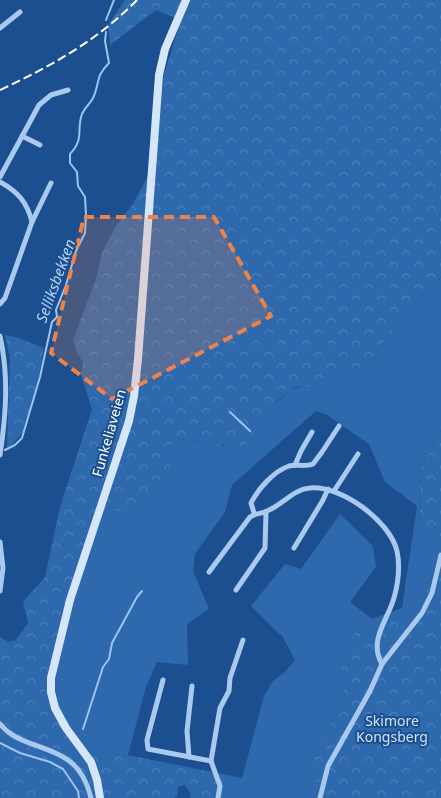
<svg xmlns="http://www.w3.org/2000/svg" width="441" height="798" viewBox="0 0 441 798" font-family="'Noto Sans',sans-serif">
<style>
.green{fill:#2e69ad}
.forest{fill:url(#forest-crowns)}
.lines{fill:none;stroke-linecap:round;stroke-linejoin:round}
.stream{stroke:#9cc4f0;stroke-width:2}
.street{stroke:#a9c9ee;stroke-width:5}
.secondary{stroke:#d6e6fa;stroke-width:8}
.rail{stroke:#fff;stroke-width:2;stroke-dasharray:9 4;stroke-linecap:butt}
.marked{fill:#ee8249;fill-opacity:0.2;stroke:#ee8249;stroke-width:4;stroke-dasharray:10 6;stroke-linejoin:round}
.labels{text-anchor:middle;stroke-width:4;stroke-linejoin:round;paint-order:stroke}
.street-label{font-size:14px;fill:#fff;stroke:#1b4f8f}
.park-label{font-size:14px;fill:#cfe3fa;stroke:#1b4f8f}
.water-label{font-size:15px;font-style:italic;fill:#b5d3f5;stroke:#1b4f8f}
</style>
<defs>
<pattern id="forest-crowns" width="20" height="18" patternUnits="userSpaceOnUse" patternTransform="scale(1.25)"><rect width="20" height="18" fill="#2e69ad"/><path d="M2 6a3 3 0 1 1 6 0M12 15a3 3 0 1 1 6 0" fill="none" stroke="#4d80b9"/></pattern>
</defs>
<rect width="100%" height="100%" fill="#1b4f8f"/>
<!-- green -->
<polygon class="green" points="441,277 441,430 419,472 420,533 441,538 441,552 420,611 405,617 341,668 343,693 341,709 321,738 319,789 314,798 215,798 216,791 242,778 264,696 273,681 285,672 295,660 281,634 280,635 251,606 285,564 301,569 340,514 373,546 376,567 350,602 372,619 402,608 417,506 385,482 369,444 327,415 316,411 232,485 225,512 195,554 193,571 209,609 187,624 188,665 157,662 146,687 128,755 90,753 82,741 70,733 56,707 51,679 99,511 172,458 172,438 178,438 188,441 203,440 220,442 224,447 257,427 267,412 290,390 303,386 313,389 325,375 365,375 383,342 424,292"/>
<!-- forest -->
<g class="forest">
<path d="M125 0H441V277L424 292 383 342 365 375H325L313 389C310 388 306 386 302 386 279 387 253 436 240 453L235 454 220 442 203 440 188 441 178 438H172V458L166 476 146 502 131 510 99 512 65 613 52 693 70 733 82 741 90 753 128 755 242 778 217 791 215 798H190L191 794 185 785 178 787 177 796 174 798H0V637L8 642 16 640 28 623 23 602 45 577 60 507 92 409 81 375 83 362 77 353 73 340 96 279 102 252 116 226 133 204 153 166 159 91 181 20 156 10 110 45 108 25Z"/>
<polygon points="5,335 16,337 44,348 39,376 23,432 13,444 7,448 10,359"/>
<polygon points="441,430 441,538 420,533 419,472"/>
<polygon points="441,552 441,798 314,798 319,789 311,773 321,738 341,709 343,693 341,668 348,644 356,633 420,611"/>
</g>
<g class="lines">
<!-- stream -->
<g class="stream">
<polyline points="106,20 114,0"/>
<polyline points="230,412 250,431"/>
<path d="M5 450 15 445 22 438 40 377 52 322 57 317 56 310 66 285 76 251 85 233 86 215 85 197 78 186 77 172 70 163V154C85 138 76 130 82 114 85 107 90 104 93 98 97 90 97 83 100 75 102 71 106 66 109 63L105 41 106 32"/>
<polyline points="83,729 103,667 109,659 112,643 137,597 142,591"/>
<polyline points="0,743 20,753 50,762 63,769 78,791 79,798"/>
</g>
<!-- street -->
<g class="street">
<polyline points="0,28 20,12"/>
<polyline points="22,136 40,145"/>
<polyline points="0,177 39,105 51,95 68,90"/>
<path d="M0 182C18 192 27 202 32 222"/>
<polyline points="0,304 5,298 32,222 51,183"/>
<path d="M0 336C9 376 6 415 0 455"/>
<polyline points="295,465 301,451 312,432"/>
<polyline points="334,491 358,454"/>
<path d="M254 513 251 503C258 489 274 471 289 466 297 464 305 467 313 464L322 452 339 426"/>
<polyline points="0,542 3,568 0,591"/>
<polyline points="294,548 323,500 328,489"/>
<path d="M209 572 250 517C256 513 261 514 267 511 283 505 293 489 310 488 341 485 390 521 397 551 401 570 397 594 389 611 381 629 371 645 382 664"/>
<polyline points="236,590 265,548 266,512"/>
<polyline points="163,680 147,740 148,749 211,761"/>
<path d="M0 724C9 735 19 739 32 744 65 756 82 762 91 798"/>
<polyline points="189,757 187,731 192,686"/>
<polyline points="211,761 220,708 229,691 230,678 243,640"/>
<polyline points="211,761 220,786 218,798"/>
<polyline points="320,798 328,766 370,691 382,664 422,613 432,593 441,555"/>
</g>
<!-- secondary -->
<polyline class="secondary" points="100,798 97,780 91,762 66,728 55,708 51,692 51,678 70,600 129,421 134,396 138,359 159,75 165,49 186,0"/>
<!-- rail -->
<path class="rail" d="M0 90C51 66 97 41 137 0"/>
</g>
<!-- marked area -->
<path class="marked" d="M84 217H214L271 316 112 399 51 353Z"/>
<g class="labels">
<!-- street labels -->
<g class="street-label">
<text transform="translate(109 433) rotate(-74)" y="5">Funkeliaveien</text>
</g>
<!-- park labels -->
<g class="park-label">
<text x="392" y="726">Skimore<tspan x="392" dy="16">Kongsberg</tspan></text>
</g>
<!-- water labels -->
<g class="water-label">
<text transform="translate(56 281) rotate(-70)" y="5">Selliksbekken</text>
</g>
</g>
</svg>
